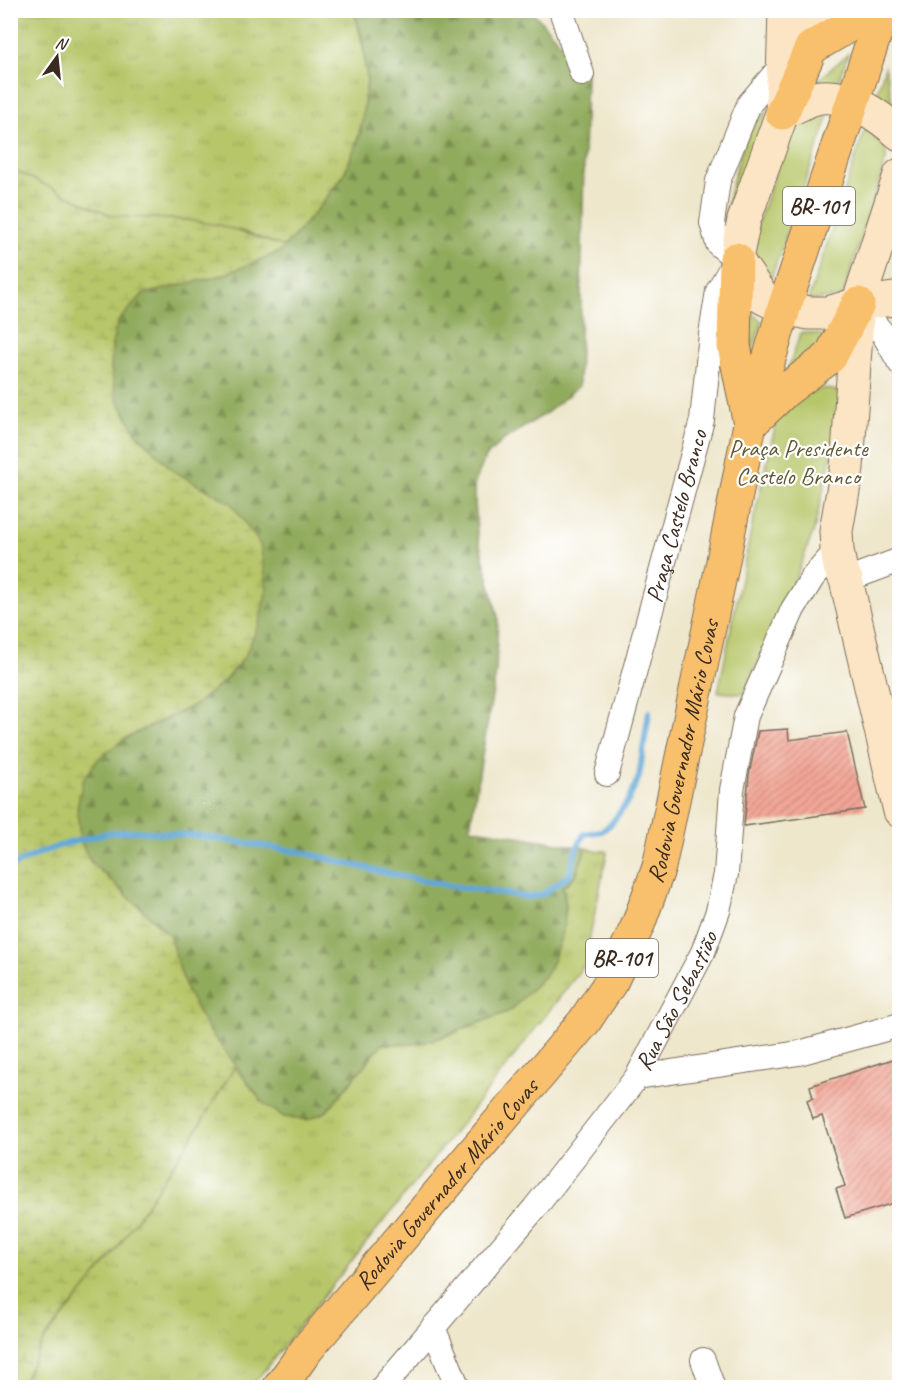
<svg xmlns="http://www.w3.org/2000/svg" width="910" height="1398" viewBox="0 0 910 1398" font-family="Caveat,sans-serif">
<style>
.grass{fill:url(#grass-tufts);stroke:#797844;stroke-width:1.5}
.forest{fill:url(#forest-firs);stroke:#666a3e;stroke-width:1.5}
.wetland{fill:url(#wetland-marsh);stroke:#797844;stroke-width:1.5}
.green{fill:#b7c669;stroke:#797844;stroke-width:1.5}
.lines{fill:none;stroke-linecap:round;stroke-linejoin:round}
.stream{stroke:#61a7d7;stroke-width:6}
.building{fill:url(#building-hatch)}
.street-casing{stroke:#7a6c5b;stroke-width:26}
.secondary-casing{stroke:#7a6c5b;stroke-width:35}
.highway-casing{stroke:#7a6c5b;stroke-width:35}
.street{stroke:#fff;stroke-width:24}
.secondary{stroke:#fce5c4;stroke-width:33}
.highway{stroke:#f8bf6c;stroke-width:33}
.labels{text-anchor:middle;stroke-width:4.5;stroke-linejoin:round;paint-order:stroke}
.shield{fill:#fff;stroke:#766a62;stroke-width:1.5}
.shield-label{font-size:22px;font-weight:bold;fill:#3b2a1e}
.park-label{font-size:24px;fill:#605934;stroke:#fff}
.street-label{font-size:24px;fill:#3b2a1e;stroke:#fff}
</style>
<defs>
<pattern id="grass-tufts" width="24" height="20" patternUnits="userSpaceOnUse" patternTransform="scale(1.5)"><rect width="24" height="20" fill="#b7c669"/><path d="M3 7l-1-3M5 7V3M7 7l1-3M15 17l-1-3M17 17v-4M19 17l1-3" fill="none" stroke="#9eaa5b"/></pattern>
<pattern id="forest-firs" width="22" height="20" patternUnits="userSpaceOnUse" patternTransform="scale(1.5)"><rect width="22" height="20" fill="#91ab5d"/><path d="M5 1l3.5 6h-7zM16 11l3.5 6h-7z" fill="#788b4c"/></pattern>
<pattern id="wetland-marsh" width="20" height="14" patternUnits="userSpaceOnUse" patternTransform="scale(1.5)"><rect width="20" height="14" fill="#b7c669"/><path d="M1 5h8M5 5V1M11 12h8M15 12V8" fill="none" stroke="#9eaa5b"/></pattern>
<pattern id="building-hatch" width="6" height="6" patternUnits="userSpaceOnUse" patternTransform="scale(1.5)"><rect width="6" height="6" fill="#f3a797"/><path d="M-1 1l2-2M0 6l6-6M5 7l2-2" fill="none" stroke="#c6887b"/></pattern>
</defs>
<rect width="100%" height="100%" fill="#fff"/>
<filter id="ink" filterUnits="userSpaceOnUse"><feTurbulence type="fractalNoise" baseFrequency=".0167" numOctaves="2"/><feDisplacementMap in="SourceGraphic" scale="12" xChannelSelector="R" yChannelSelector="G"/><feConvolveMatrix kernelMatrix="1 2 1 2 8 2 1 2 1" color-interpolation-filters="sRGB"/></filter>
<filter id="wash" filterUnits="userSpaceOnUse"><feTurbulence type="fractalNoise" baseFrequency=".008" numOctaves="4" result="noise"/><feDisplacementMap in="SourceGraphic" scale="24" xChannelSelector="R" yChannelSelector="G"/><feGaussianBlur stdDeviation="1.35" result="paint"/><feColorMatrix in="noise" values="0 0 0 0 0 0 0 0 0 0 0 0 0 0 0 0 0 1.4 0 .05"/><feComposite in="paint" operator="in"/></filter>
<g filter="url(#wash)">
<rect width="100%" height="100%" fill="#eee7cc"/>
<!-- grass -->
<g class="grass">
<path d="M11 11H354C360 32 366 55 367 78 368 105 356 152 343 176 329 201 304 225 285 247L241 231 187 220 112 216 11 169Z"/>
<polygon points="586,848 596,851 606,851 607,853 584,966 462,1123 251,1387 20,1388 43,1341 110,1259 192,1137 236,1065 262,1102 326,1112 382,1044 414,1044 452,1034 471,1025 563,930 566,906 563,887 576,875"/>
</g>
<!-- forest -->
<polygon class="forest" points="354,11 532,11 586,72 579,386 548,412 502,441 485,458 474,485 477,533 498,617 496,672 470,828 586,848 576,875 563,887 566,906 563,930 554,959 546,974 510,1011 433,1040 414,1044 382,1044 326,1112 307,1120 284,1117 262,1102 210,1032 187,992 169,935 90,861 80,840 77,808 82,780 99,758 124,739 194,705 224,681 245,656 259,623 231,503 173,471 138,435 117,400 111,369 112,343 118,321 143,294 223,275 281,251 316,211 343,176 360,135 367,80 362,38"/>
<!-- wetland -->
<polygon class="wetland" points="11,169 112,216 187,220 219,225 285,247 281,251 223,275 143,294 118,321 112,343 111,369 117,400 138,435 173,471 231,503 260,544 267,588 259,623 245,656 224,681 194,705 124,739 99,758 83,780 77,808 80,840 90,861 169,935 187,992 210,1032 236,1065 192,1137 110,1259 43,1341 20,1388 10,1387"/>
<!-- green -->
<g class="green">
<polygon points="848,54 837,86 815,83"/>
<polygon points="885,67 894,110 875,99"/>
<path d="M767 111 730 228 724 223C730 193 741 128 767 111Z"/>
<polygon points="814,113 824,114 828,118 769,284 748,252 792,124"/>
<path d="M865 129C878 136 887 143 886 159L843 296 808 301Z"/>
<polygon points="748,311 762,321 751,355"/>
<polygon points="801,332 829,336 788,369"/>
<polygon points="824,388 840,392 845,397 814,530 787,600 744,694 718,692 752,526 777,419 802,395"/>
</g>
<g class="lines">
<!-- stream -->
<polyline class="stream" points="10,867 42,852 65,844 108,833 135,831 198,836 301,852 382,872 451,886 528,897 543,894 569,875 576,850 584,834 602,831 611,824 628,801 639,777 649,712"/>
</g>
<g id="blocks">
<!-- building -->
<g class="building">
<polygon points="788,729 789,740 847,732 865,809 744,826 749,775 758,731"/>
<polygon points="893,1059 900,1078 900,1201 845,1218 836,1189 845,1186 822,1116 813,1119 807,1100 813,1098 810,1086"/>
</g>
</g>
</g>
<g filter="url(#ink)">
<use href="#blocks" fill-opacity="0" stroke="#7a6c5b" stroke-width="1.5"/>
<g class="lines">
<!-- street casing -->
<g class="street-casing">
<g id="street">
<polyline points="561,10 582,74"/>
<polyline points="858,304 884,335 900,363"/>
<polyline points="846,580 900,560"/>
<path id="s1" d="M607 774 702 420 711 334 718 291 736 259 718 244 712 223 718 181 749 104 784 63 789 60"/>
<polyline points="637,1077 799,1053 900,1025"/>
<polyline points="433,1327 458,1388"/>
<polyline points="703,1360 713,1388"/>
<path id="s2" d="M382 1388 534 1209 637 1077 703 952 718 911 726 874 732 790 746 716 793 609 813 577 837 550"/>
</g>
</g>
<!-- secondary casing -->
<g class="secondary-casing">
<g id="secondary">
<polyline points="785,10 782,113 744,220 736,259 762,297 784,308 809,313 828,313 858,304 900,298"/>
<polyline points="811,48 818,10"/>
<path d="M782 113C794 108 809 98 821 97 850 94 879 116 900 134"/>
<polyline points="900,175 858,304 847,468 836,531 837,550 840,567 846,580 900,811"/>
</g>
</g>
<!-- highway casing -->
<g class="highway-casing">
<g id="highway">
<polyline points="782,113 811,48 875,10"/>
<polyline points="736,259 734,346 749,419"/>
<polyline points="751,423 786,390 830,357 858,304"/>
<path id="s3" d="M279 1388 307 1349 584 1022 612 980 638 925 659 867 721 571 750 424 784 308 883 10"/>
</g>
</g>
<!-- street -->
<use href="#street" class="street"/>
<!-- secondary -->
<use href="#secondary" class="secondary"/>
<!-- highway -->
<use href="#highway" class="highway"/>
</g>
</g>
<g class="labels">
<!-- shield labels -->
<g class="shield">
<rect x="783" y="187" width="72" height="38" rx="4.5"/>
<rect x="586" y="939" width="72" height="38" rx="4.5"/>
</g>
<g class="shield-label">
<text x="819" y="214">BR-101</text>
<text x="622" y="966">BR-101</text>
</g>
<!-- park labels -->
<g class="park-label">
<text x="798" y="456">Praça Presidente<tspan x="798" dy="28">Castelo Branco</tspan></text>
</g>
<!-- street labels -->
<g class="street-label">
<text dy="8" stroke="none"><textPath href="#s1" startOffset="267">Praça Castelo Branco</textPath></text>
<text dy="8" stroke="none"><textPath href="#s3" startOffset="768">Rodovia Governador Mário Covas</textPath></text>
<text dy="8" stroke="none"><textPath href="#s2" startOffset="488">Rua São Sebastião</textPath></text>
<text dy="8" stroke="none"><textPath href="#s3" startOffset="264">Rodovia Governador Mário Covas</textPath></text>
</g>
</g>
<!-- margin -->
<rect width="910" height="1398" fill="none" stroke="#fff" stroke-width="36"/>
<!-- north arrow -->
<g transform="translate(57 57) rotate(15)" stroke="#ffffff" stroke-width="4.5" paint-order="stroke">
<path d="M0-4.5L10 22L0 15L-10 22Z" fill="#3b2a1e"/>
<text y="-9" font-size="16" font-weight="bold" text-anchor="middle" fill="#3b2a1e">N</text>
</g>
</svg>
